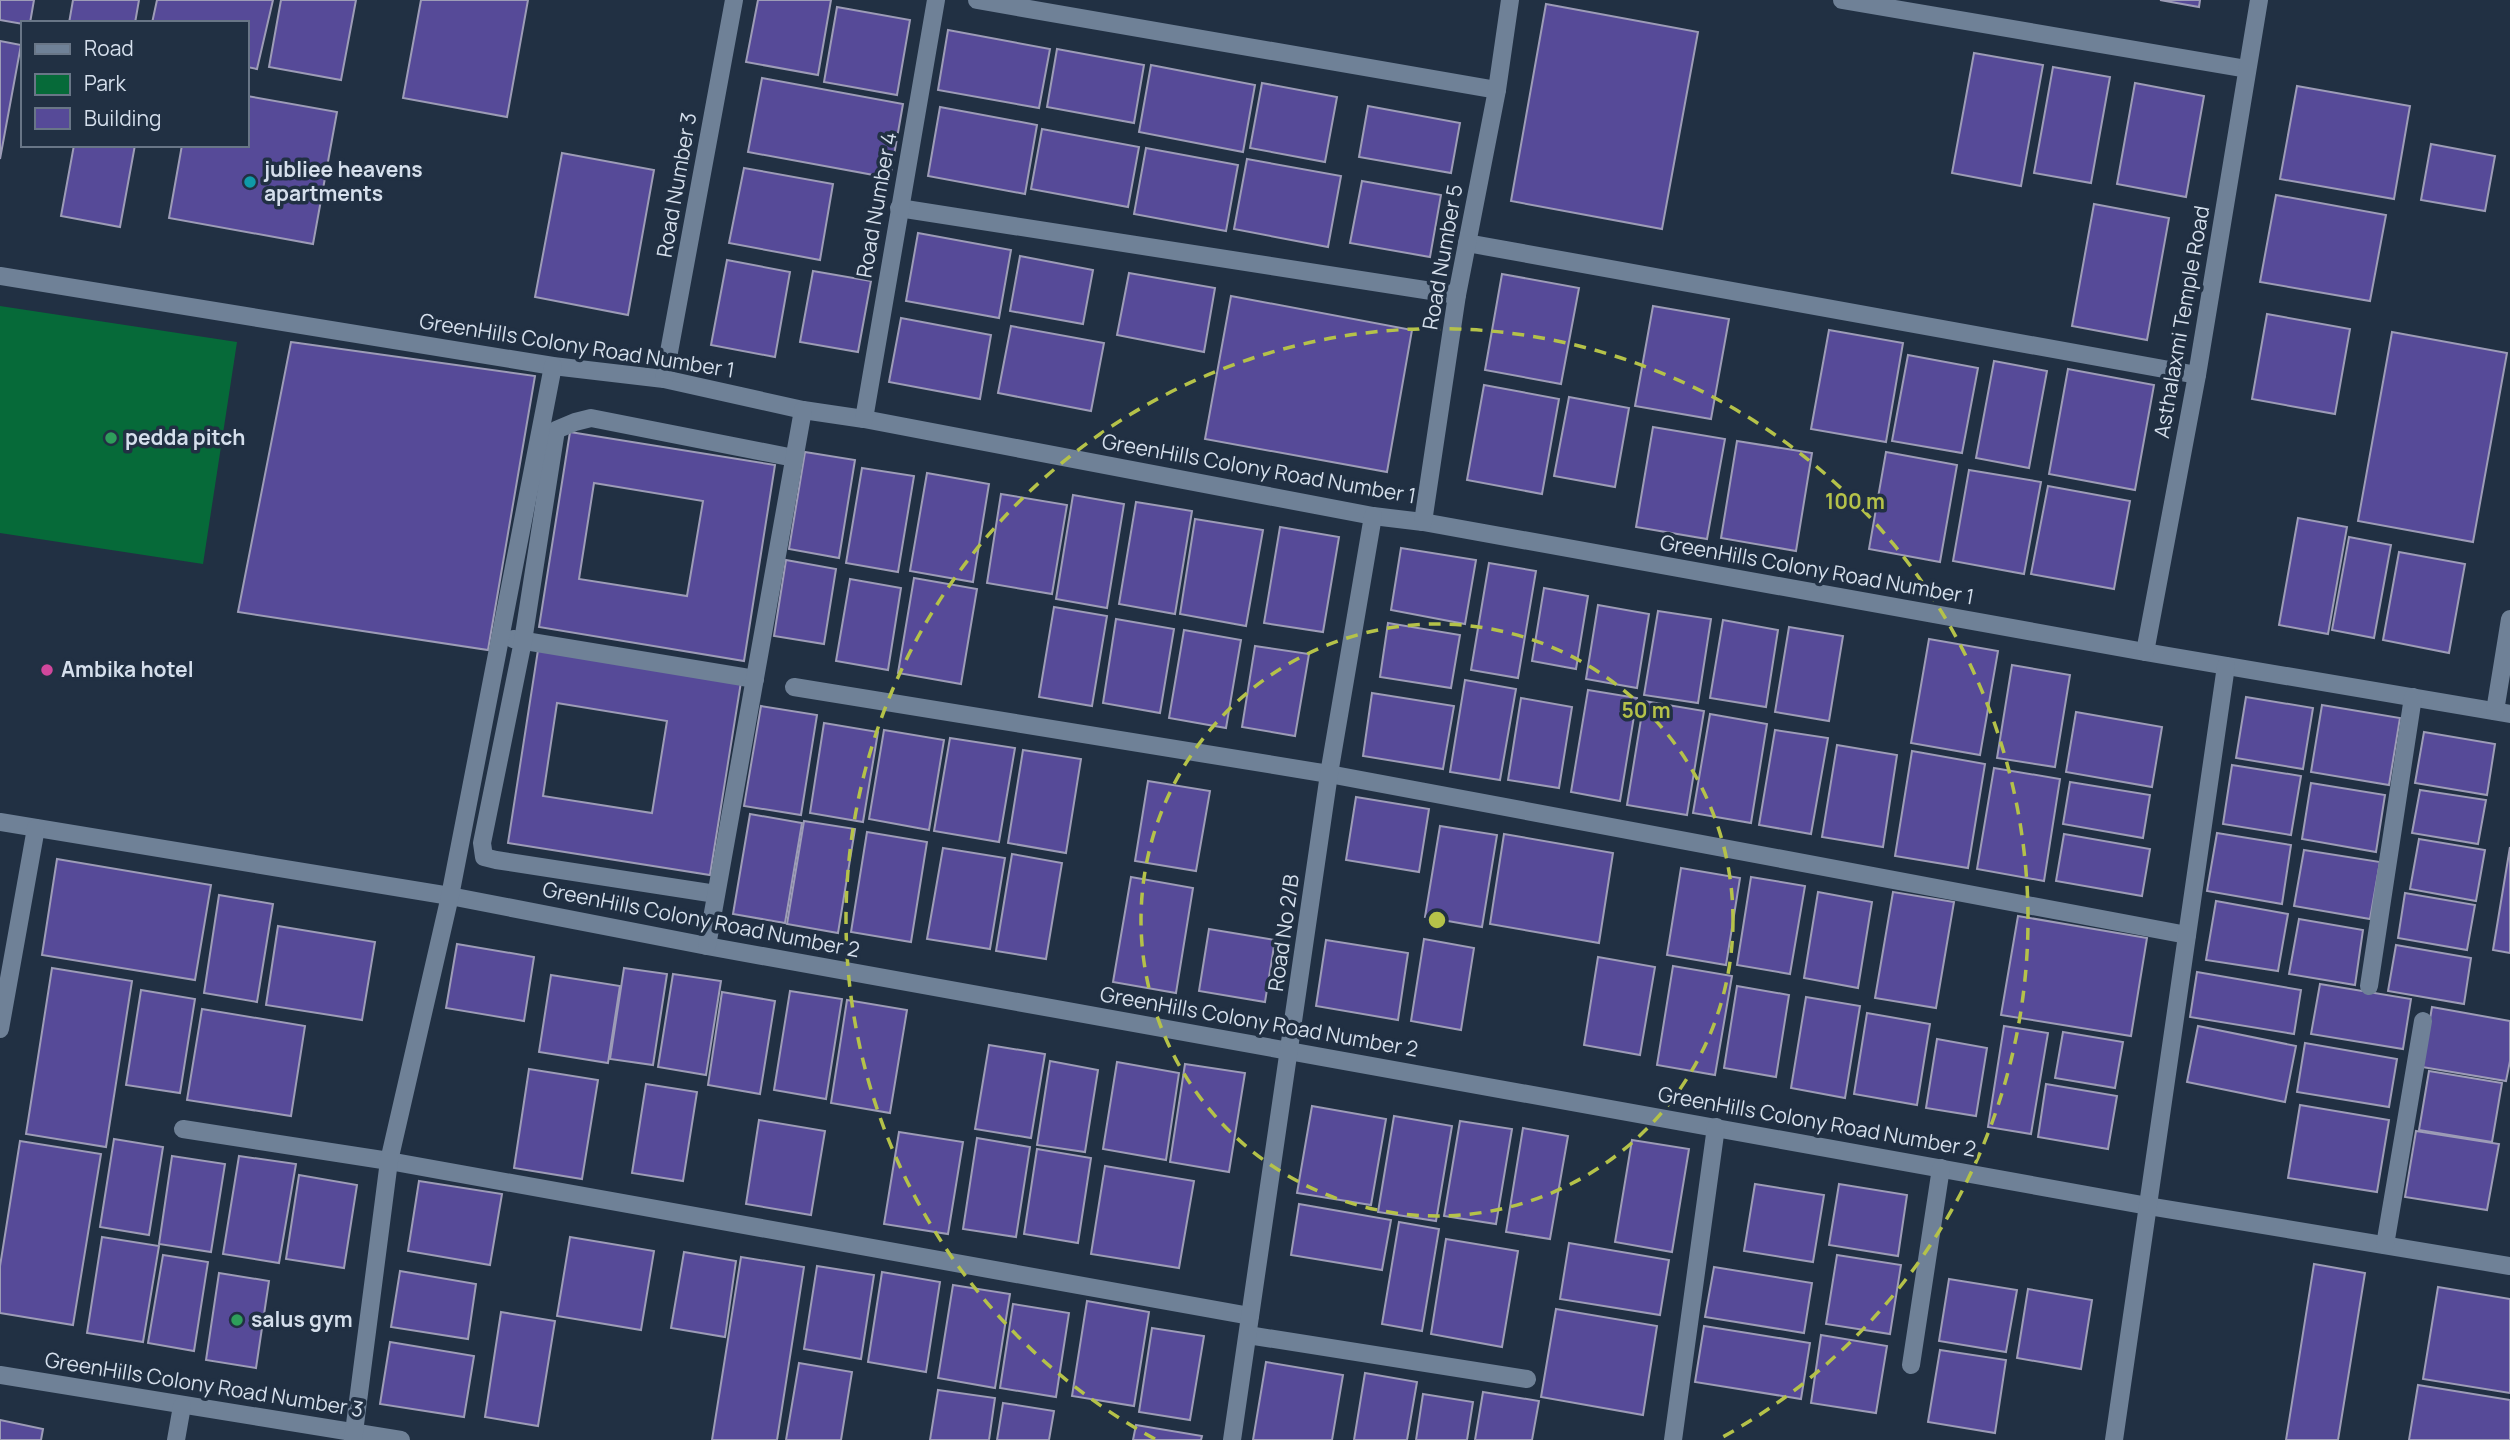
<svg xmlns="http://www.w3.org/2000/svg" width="2510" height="1440" viewBox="0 0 2510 1440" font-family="Manrope,sans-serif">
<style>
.green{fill:#066a39}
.building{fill:#564a98;stroke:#9d9cb7;stroke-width:2;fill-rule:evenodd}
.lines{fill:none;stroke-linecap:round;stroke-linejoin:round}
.minor{stroke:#6f8197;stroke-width:18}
.ring{fill:none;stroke:#b5c249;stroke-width:3.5;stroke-dasharray:12 9}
.culture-dot{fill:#0f9aa8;stroke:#213043;stroke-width:2.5}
.leisure-dot{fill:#2e9e5b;stroke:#213043;stroke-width:2.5}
.hotel-dot{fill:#d1479c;stroke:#213043;stroke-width:2.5}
.labels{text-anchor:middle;stroke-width:7;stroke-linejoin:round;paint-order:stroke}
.poi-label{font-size:21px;font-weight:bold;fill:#d5dfec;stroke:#213043;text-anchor:start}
.street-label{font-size:21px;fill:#d5dfec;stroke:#213043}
.centre{fill:#b5c249;stroke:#213043;stroke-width:3.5}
.ring-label{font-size:21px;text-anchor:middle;font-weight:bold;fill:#b5c249;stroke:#213043;stroke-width:7;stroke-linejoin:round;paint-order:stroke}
</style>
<rect width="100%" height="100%" fill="#213043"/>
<!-- green -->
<polygon class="green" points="0,306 237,342 203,564 0,533"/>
<!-- building -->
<g class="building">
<polygon points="0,0 34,0 30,23 23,24 0,20"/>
<polygon points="73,0 139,0 135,23 69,23"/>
<polygon points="157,0 273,0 257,69 247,67 247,23 152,23"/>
<polygon points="281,0 356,0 341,80 269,67"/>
<polygon points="421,0 528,0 507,117 403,98"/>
<polygon points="758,0 831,0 818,75 746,62"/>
<polygon points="2160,0 2200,0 2199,7"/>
<polygon points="1546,4 1698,32 1662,229 1511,201"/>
<polygon points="837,7 910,20 897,95 824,82"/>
<polygon points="948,30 1050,49 1039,108 938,90"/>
<polygon points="0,41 21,45 0,159"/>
<polygon points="1057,49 1144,65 1134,123 1047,107"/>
<polygon points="1974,53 2043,65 2021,186 1952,173"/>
<polygon points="1151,65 1255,85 1243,152 1139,132"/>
<polygon points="2053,67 2110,77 2091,183 2034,173"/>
<polygon points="762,78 903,104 890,178 748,152"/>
<polygon points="1262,83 1337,97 1325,162 1250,148"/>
<polygon points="2135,83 2204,96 2186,197 2117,184"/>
<polygon points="2297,86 2410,106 2394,199 2280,179"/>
<polygon points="247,96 337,112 313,244 169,218 182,145 247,145"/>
<polygon points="1368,106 1460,123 1451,173 1359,157"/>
<polygon points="940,107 1037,125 1025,194 928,176"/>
<polygon points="1042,129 1139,147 1128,207 1031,189"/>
<polygon points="2431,144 2495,156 2485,211 2421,200"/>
<polygon points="74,145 135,145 120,227 61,216"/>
<polygon points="1146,148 1238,165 1226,231 1134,214"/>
<polygon points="562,153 654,170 628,315 535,297"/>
<polygon points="1247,159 1341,176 1328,247 1234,229"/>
<polygon points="744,168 833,184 820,260 729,243"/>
<polygon points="1362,181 1441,195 1430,257 1350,243"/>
<polygon points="2276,195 2386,215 2370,301 2260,282"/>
<polygon points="2094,204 2169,218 2147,340 2072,326"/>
<polygon points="918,233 1011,250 999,318 906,301"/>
<polygon points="1020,256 1093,270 1083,324 1010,311"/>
<polygon points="727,260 790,272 775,357 711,345"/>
<polygon points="813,271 871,281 858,352 800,342"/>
<polygon points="1129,273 1215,288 1204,352 1117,335"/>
<polygon points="1502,274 1579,288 1561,384 1485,370"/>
<polygon points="1231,296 1412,330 1387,472 1205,439"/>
<polygon points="1653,306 1729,319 1711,419 1635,406"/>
<polygon points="2267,314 2350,329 2335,414 2252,399"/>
<polygon points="901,318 991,335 980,399 889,382"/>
<polygon points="1011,326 1104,343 1091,411 998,393"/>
<polygon points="1829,330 1903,343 1886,442 1811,429"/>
<polygon points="2392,332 2507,353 2473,542 2358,521"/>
<polygon points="291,342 535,376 488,650 238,612"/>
<polygon points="1908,355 1978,368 1962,453 1892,441"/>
<polygon points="1994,361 2047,371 2029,468 1976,458"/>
<polygon points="2068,369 2154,385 2135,490 2049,474"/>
<polygon points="1484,385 1559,399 1542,494 1467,480"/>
<polygon points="1569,397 1629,408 1615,487 1554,476"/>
<polygon points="1653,427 1725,439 1707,539 1636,527"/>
<path d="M570 432 775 465 744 661 539 627ZM594 483 703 501 687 596 579 579Z"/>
<polygon points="1737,441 1812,453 1796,551 1721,538"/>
<polygon points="805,452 855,460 839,558 789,549"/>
<polygon points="1886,452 1957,465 1940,562 1869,549"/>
<polygon points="862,468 914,476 898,572 846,563"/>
<polygon points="1969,470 2041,482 2024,574 1953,561"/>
<polygon points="927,473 989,484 973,582 910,571"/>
<polygon points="2048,486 2130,501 2114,589 2031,574"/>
<polygon points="1001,494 1067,505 1052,594 987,583"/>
<polygon points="1073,495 1124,504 1107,608 1056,599"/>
<polygon points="1136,502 1192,511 1175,614 1119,604"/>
<polygon points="2298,518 2347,527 2328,634 2279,625"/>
<polygon points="1195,519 1263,530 1246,626 1180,614"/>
<polygon points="1280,527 1339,537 1323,632 1264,623"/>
<polygon points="2349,537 2391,545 2374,638 2332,630"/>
<polygon points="1401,548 1476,560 1465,624 1391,610"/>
<polygon points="2399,552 2465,564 2449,653 2383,640"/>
<polygon points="786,560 836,569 824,644 774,636"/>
<polygon points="1489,563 1536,571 1518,678 1471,670"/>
<polygon points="914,578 977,589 961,684 898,673"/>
<polygon points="850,579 901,588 888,670 836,661"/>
<polygon points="1544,588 1588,596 1576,669 1532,661"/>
<polygon points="1598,605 1649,614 1637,688 1586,679"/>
<polygon points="1054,607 1107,616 1092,706 1039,697"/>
<polygon points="1658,611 1711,619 1698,703 1644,695"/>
<polygon points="1116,619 1174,629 1160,713 1103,703"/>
<polygon points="1723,620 1778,630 1766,707 1710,698"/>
<polygon points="1388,623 1460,635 1451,688 1380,677"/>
<polygon points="1789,627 1843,636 1829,721 1775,712"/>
<polygon points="1184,630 1241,640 1226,728 1169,718"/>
<polygon points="1929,639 1998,651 1980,755 1911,743"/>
<polygon points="1255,646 1309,654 1295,736 1242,727"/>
<path d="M538 650 741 682 710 875 508 843ZM557 703 667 721 652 813 543 796Z"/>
<polygon points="2012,665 2070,675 2055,767 1997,758"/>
<polygon points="1465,680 1516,689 1500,780 1450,772"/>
<polygon points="1588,690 1637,698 1620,801 1571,792"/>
<polygon points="1372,693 1454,706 1443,769 1363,756"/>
<polygon points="2246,697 2313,708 2303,769 2236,758"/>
<polygon points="1521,698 1572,707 1559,788 1508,780"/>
<polygon points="1644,701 1704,711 1687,815 1627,805"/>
<polygon points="2322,705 2400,718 2389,785 2311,772"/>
<polygon points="761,706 817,715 801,815 744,806"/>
<polygon points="2076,712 2162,727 2152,787 2066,772"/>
<polygon points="1710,714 1767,724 1751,823 1693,813"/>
<polygon points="824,723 878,732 863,822 810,813"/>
<polygon points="884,730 944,740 929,830 869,819"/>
<polygon points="1775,730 1828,738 1811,834 1759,825"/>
<polygon points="2424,732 2495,744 2487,795 2415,783"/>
<polygon points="950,738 1015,748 999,842 934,831"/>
<polygon points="1837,745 1897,755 1883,847 1822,837"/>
<polygon points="1023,750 1081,759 1066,853 1008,843"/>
<polygon points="1912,751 1985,764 1968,868 1895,856"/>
<polygon points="2232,765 2301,776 2291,835 2223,824"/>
<polygon points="1994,768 2060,779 2044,881 1977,869"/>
<polygon points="1148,781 1210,791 1196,871 1135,861"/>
<polygon points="2070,782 2150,795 2143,838 2063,824"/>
<polygon points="2311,783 2385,795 2376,852 2302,839"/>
<polygon points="2420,790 2486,800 2478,844 2412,833"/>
<polygon points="1356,797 1429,809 1419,872 1346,860"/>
<polygon points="750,814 802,823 785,923 733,914"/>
<polygon points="804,821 855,829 838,933 787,924"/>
<polygon points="1440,826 1497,835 1482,927 1425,917"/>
<polygon points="867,832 927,842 911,942 851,932"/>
<polygon points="2217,833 2291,845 2282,904 2207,891"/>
<polygon points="1504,834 1613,853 1599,943 1490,924"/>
<polygon points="2064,834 2150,849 2142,896 2056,881"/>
<polygon points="2419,839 2485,850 2476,901 2410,889"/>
<polygon points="2510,847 2510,953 2493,950"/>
<polygon points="943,848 1005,858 990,949 927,939"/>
<polygon points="2304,850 2380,862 2370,919 2294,906"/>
<polygon points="1012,854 1062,863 1046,959 996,951"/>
<polygon points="57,859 211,885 195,980 42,955"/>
<polygon points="1681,868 1740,878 1726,965 1667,955"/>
<polygon points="1131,877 1193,888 1176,993 1113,982"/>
<polygon points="1751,877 1805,886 1790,974 1737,965"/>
<polygon points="1818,892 1872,902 1858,988 1804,978"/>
<polygon points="1893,892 1954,902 1936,1008 1875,998"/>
<polygon points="2405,893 2475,905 2467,950 2398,938"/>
<polygon points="219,895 273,904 257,1002 204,993"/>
<polygon points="2216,901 2288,914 2278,971 2206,960"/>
<polygon points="2018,916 2147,938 2131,1036 2001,1015"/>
<polygon points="2299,919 2363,930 2355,985 2289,974"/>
<polygon points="278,926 375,942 362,1020 266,1005"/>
<polygon points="1209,929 1275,940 1265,1002 1199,991"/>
<polygon points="1424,939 1474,948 1461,1030 1411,1021"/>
<polygon points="1326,940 1408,953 1398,1020 1316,1006"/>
<polygon points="457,944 534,957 524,1021 446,1008"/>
<polygon points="2396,945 2471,958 2464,1004 2388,991"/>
<polygon points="1598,957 1655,967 1640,1055 1584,1045"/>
<polygon points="1673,966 1732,976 1715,1075 1657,1065"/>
<polygon points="52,968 132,981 106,1147 26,1134"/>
<polygon points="624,968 667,974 653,1065 610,1059"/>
<polygon points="2197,972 2301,990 2294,1034 2190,1017"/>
<polygon points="673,974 721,981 706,1075 658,1067"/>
<polygon points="551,975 620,986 608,1063 539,1052"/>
<polygon points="2320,984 2411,999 2403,1049 2311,1034"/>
<polygon points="1737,986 1789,995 1776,1077 1724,1068"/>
<polygon points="141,990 195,999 180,1093 126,1085"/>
<polygon points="790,991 842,999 826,1099 774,1090"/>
<polygon points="722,992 775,1001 760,1094 708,1085"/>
<polygon points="1806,997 1860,1006 1845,1098 1791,1088"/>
<polygon points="847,1000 907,1010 890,1113 831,1103"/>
<polygon points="2432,1007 2510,1021 2510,1061 2506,1081 2422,1067"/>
<polygon points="202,1009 305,1026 291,1116 187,1100"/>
<polygon points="1867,1013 1930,1024 1917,1105 1854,1094"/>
<polygon points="2004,1026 2048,1033 2031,1134 1988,1127"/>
<polygon points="2198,1026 2296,1046 2285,1102 2187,1082"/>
<polygon points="2063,1032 2123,1042 2115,1088 2055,1078"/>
<polygon points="1937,1039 1987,1048 1976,1116 1926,1108"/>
<polygon points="2305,1043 2397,1059 2389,1107 2297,1092"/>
<polygon points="989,1045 1045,1054 1031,1138 975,1129"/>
<polygon points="1050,1061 1098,1070 1085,1152 1037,1145"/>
<polygon points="1117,1062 1179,1073 1166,1160 1103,1149"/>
<polygon points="1185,1064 1245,1073 1229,1172 1170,1162"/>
<polygon points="529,1069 598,1080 582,1179 514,1168"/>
<polygon points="2429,1071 2502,1083 2492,1142 2419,1130"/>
<polygon points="646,1084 697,1092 683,1181 632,1173"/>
<polygon points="2046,1084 2117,1096 2108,1149 2038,1137"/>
<polygon points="2300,1105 2389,1120 2377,1192 2288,1178"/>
<polygon points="1312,1106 1386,1119 1371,1205 1297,1193"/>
<polygon points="1394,1116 1452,1126 1436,1221 1378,1212"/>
<polygon points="759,1120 825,1131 811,1215 746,1204"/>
<polygon points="1460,1121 1512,1129 1496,1224 1444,1216"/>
<polygon points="1523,1128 1568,1136 1550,1239 1506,1232"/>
<polygon points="2416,1131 2499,1144 2487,1210 2405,1197"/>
<polygon points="899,1132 963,1142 948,1234 884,1224"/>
<polygon points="977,1138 1030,1147 1016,1237 963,1229"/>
<polygon points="114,1139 163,1147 149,1235 100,1227"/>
<polygon points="1632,1140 1689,1149 1672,1252 1615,1242"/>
<polygon points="20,1141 101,1154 73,1325 0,1313 0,1266"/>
<polygon points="1037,1149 1091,1158 1078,1243 1024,1234"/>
<polygon points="172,1156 225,1164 211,1252 159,1244"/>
<polygon points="239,1156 296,1164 279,1263 223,1254"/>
<polygon points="1105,1166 1194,1181 1179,1268 1091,1254"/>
<polygon points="299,1175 357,1185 344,1268 286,1259"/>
<polygon points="419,1181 502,1194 490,1265 408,1251"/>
<polygon points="1755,1184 1824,1195 1813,1262 1744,1251"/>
<polygon points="1839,1184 1907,1195 1898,1256 1829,1245"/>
<polygon points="1299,1204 1391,1220 1382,1270 1291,1255"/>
<polygon points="1399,1222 1439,1229 1422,1331 1382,1324"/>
<polygon points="102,1237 159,1246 143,1342 87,1333"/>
<polygon points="570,1237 654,1251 641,1330 557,1316"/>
<polygon points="1446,1239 1518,1251 1502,1347 1431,1334"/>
<polygon points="1569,1243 1669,1260 1660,1315 1560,1299"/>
<polygon points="684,1252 736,1261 725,1337 671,1328"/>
<polygon points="163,1255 208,1262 194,1351 148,1343"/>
<polygon points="1837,1255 1901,1265 1890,1334 1826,1324"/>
<polygon points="741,1257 804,1267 777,1440 712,1440"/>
<polygon points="2314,1264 2365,1273 2338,1440 2286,1440"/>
<polygon points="817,1266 874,1275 861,1359 804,1349"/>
<polygon points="1714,1267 1812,1283 1804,1333 1705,1317"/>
<polygon points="400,1271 476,1284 468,1339 391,1327"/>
<polygon points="882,1272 940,1282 926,1372 868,1362"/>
<polygon points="219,1273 269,1281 256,1368 206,1360"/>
<polygon points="1949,1279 2017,1290 2006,1352 1939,1341"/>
<polygon points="953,1285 1010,1294 995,1388 938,1378"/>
<polygon points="2438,1287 2510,1299 2510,1393 2423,1379"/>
<polygon points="2028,1289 2092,1300 2081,1369 2017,1358"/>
<polygon points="1087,1301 1149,1312 1134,1406 1072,1396"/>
<polygon points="1013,1304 1069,1313 1056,1397 1000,1388"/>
<polygon points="1556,1309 1657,1326 1643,1415 1541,1397"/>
<polygon points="501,1312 555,1321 538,1426 485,1417"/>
<polygon points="1704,1326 1810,1343 1801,1399 1695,1382"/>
<polygon points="1152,1328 1204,1336 1190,1420 1139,1412"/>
<polygon points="1821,1335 1887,1346 1876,1413 1811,1403"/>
<polygon points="390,1342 474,1356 464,1417 380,1404"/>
<polygon points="1940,1350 2006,1360 1995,1433 1928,1422"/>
<polygon points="1266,1362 1343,1375 1332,1440 1253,1440"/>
<polygon points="799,1363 852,1372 841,1440 786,1440"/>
<polygon points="1365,1373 1417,1382 1407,1440 1354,1440"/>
<polygon points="2418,1385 2510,1400 2510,1440 2409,1440"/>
<polygon points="938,1390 995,1398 989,1440 930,1440"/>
<polygon points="1483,1392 1539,1401 1532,1440 1475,1440"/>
<polygon points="1423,1394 1473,1402 1467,1440 1416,1440"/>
<polygon points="1003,1403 1054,1411 1049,1440 997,1440"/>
<polygon points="0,1420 43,1429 41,1440 0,1440"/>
<polygon points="1136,1425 1202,1436 1201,1440 1133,1440"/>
</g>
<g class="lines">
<!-- minor -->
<g class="minor">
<polyline points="977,0 1497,90"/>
<polyline points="1842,0 2247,69"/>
<polyline points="899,208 1457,295"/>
<polyline points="1467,243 2197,375"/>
<polyline points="0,276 553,366 664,379 803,410 864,419 1373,516 1423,522 2145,652 2510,714"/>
<polyline points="664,379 734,0"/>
<polyline points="864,419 936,0"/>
<polyline points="1423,522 1457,295 1497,90 1510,0"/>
<polyline points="513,639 755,679"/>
<polyline points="2145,652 2197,375 2259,0"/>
<polyline points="794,687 1329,774 2187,935"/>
<polyline points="2495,711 2510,619"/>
<polyline points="0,822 450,896 707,946 2148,1206 2510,1266"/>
<polyline points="716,894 496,860 484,857 482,843 523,641 556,430 575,422 591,418 794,458"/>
<polyline points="707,946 803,410"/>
<polyline points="2369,986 2413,697"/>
<polyline points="0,1029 36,828"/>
<polyline points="183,1129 389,1161 1250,1316"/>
<polyline points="2385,1245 2423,1021"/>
<polyline points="1248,1335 1527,1379"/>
<polyline points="1911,1365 1941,1168"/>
<polyline points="0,1375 401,1440"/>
<polyline points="176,1440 182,1406"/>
<polyline points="353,1440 389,1161 450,896 553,366"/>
<polyline points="1232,1440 1329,774 1373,516"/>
<polyline points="1673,1440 1716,1127"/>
<polyline points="2114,1440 2226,666"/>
</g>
</g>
<!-- distance rings -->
<g class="ring">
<circle cx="1437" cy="920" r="296"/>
<path d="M1155 1439A591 591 0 1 1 1719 1439"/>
</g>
<!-- markers -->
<circle class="culture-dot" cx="250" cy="182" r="7"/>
<g class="leisure-dot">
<circle cx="111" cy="438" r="7"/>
<circle cx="237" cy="1320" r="7"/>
</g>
<circle class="hotel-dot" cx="47" cy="670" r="7"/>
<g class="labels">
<!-- poi labels -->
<g class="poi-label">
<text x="264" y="177">jubliee heavens<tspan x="264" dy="24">apartments</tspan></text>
<text x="125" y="445">pedda pitch</text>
<text x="61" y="677">Ambika hotel</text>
<text x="251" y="1327">salus gym</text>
</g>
<!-- street labels -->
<g class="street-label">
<text transform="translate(677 185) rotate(-80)" y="7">Road Number 3</text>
<text transform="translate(877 205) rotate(-80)" y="7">Road Number 4</text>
<text transform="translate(1443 257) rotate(-80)" y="7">Road Number 5</text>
<text transform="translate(2182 322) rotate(-80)" y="7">Asthalaxmi Temple Road</text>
<text transform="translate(577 346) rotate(9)" y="7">GreenHills Colony Road Number 1</text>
<text transform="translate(1259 469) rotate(10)" y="7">GreenHills Colony Road Number 1</text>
<text transform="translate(1817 570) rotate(10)" y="7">GreenHills Colony Road Number 1</text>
<text transform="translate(701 920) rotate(11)" y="7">GreenHills Colony Road Number 2</text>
<text transform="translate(1284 933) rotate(-82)" y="7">Road No 2/B</text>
<text transform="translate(1259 1022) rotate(10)" y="7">GreenHills Colony Road Number 2</text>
<text transform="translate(1817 1122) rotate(10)" y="7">GreenHills Colony Road Number 2</text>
<text transform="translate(204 1385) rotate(9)" y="7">GreenHills Colony Road Number 3</text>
</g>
</g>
<circle cx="1437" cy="920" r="10" class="centre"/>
<g class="ring-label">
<text x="1855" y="509">100 m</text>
<text x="1646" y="718">50 m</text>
</g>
<!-- legend -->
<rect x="21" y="21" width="228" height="126" fill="#213043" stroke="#697687" stroke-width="2"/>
<rect x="35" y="44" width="35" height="10" fill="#6f8197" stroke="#697687" stroke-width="2"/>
<text x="84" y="56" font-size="21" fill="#d5dfec">Road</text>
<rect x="35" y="74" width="35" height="21" fill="#066a39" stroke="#697687" stroke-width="2"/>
<text x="84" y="91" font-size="21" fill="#d5dfec">Park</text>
<rect x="35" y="108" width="35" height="21" fill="#564a98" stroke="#697687" stroke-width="2"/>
<text x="84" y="126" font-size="21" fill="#d5dfec">Building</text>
</svg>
